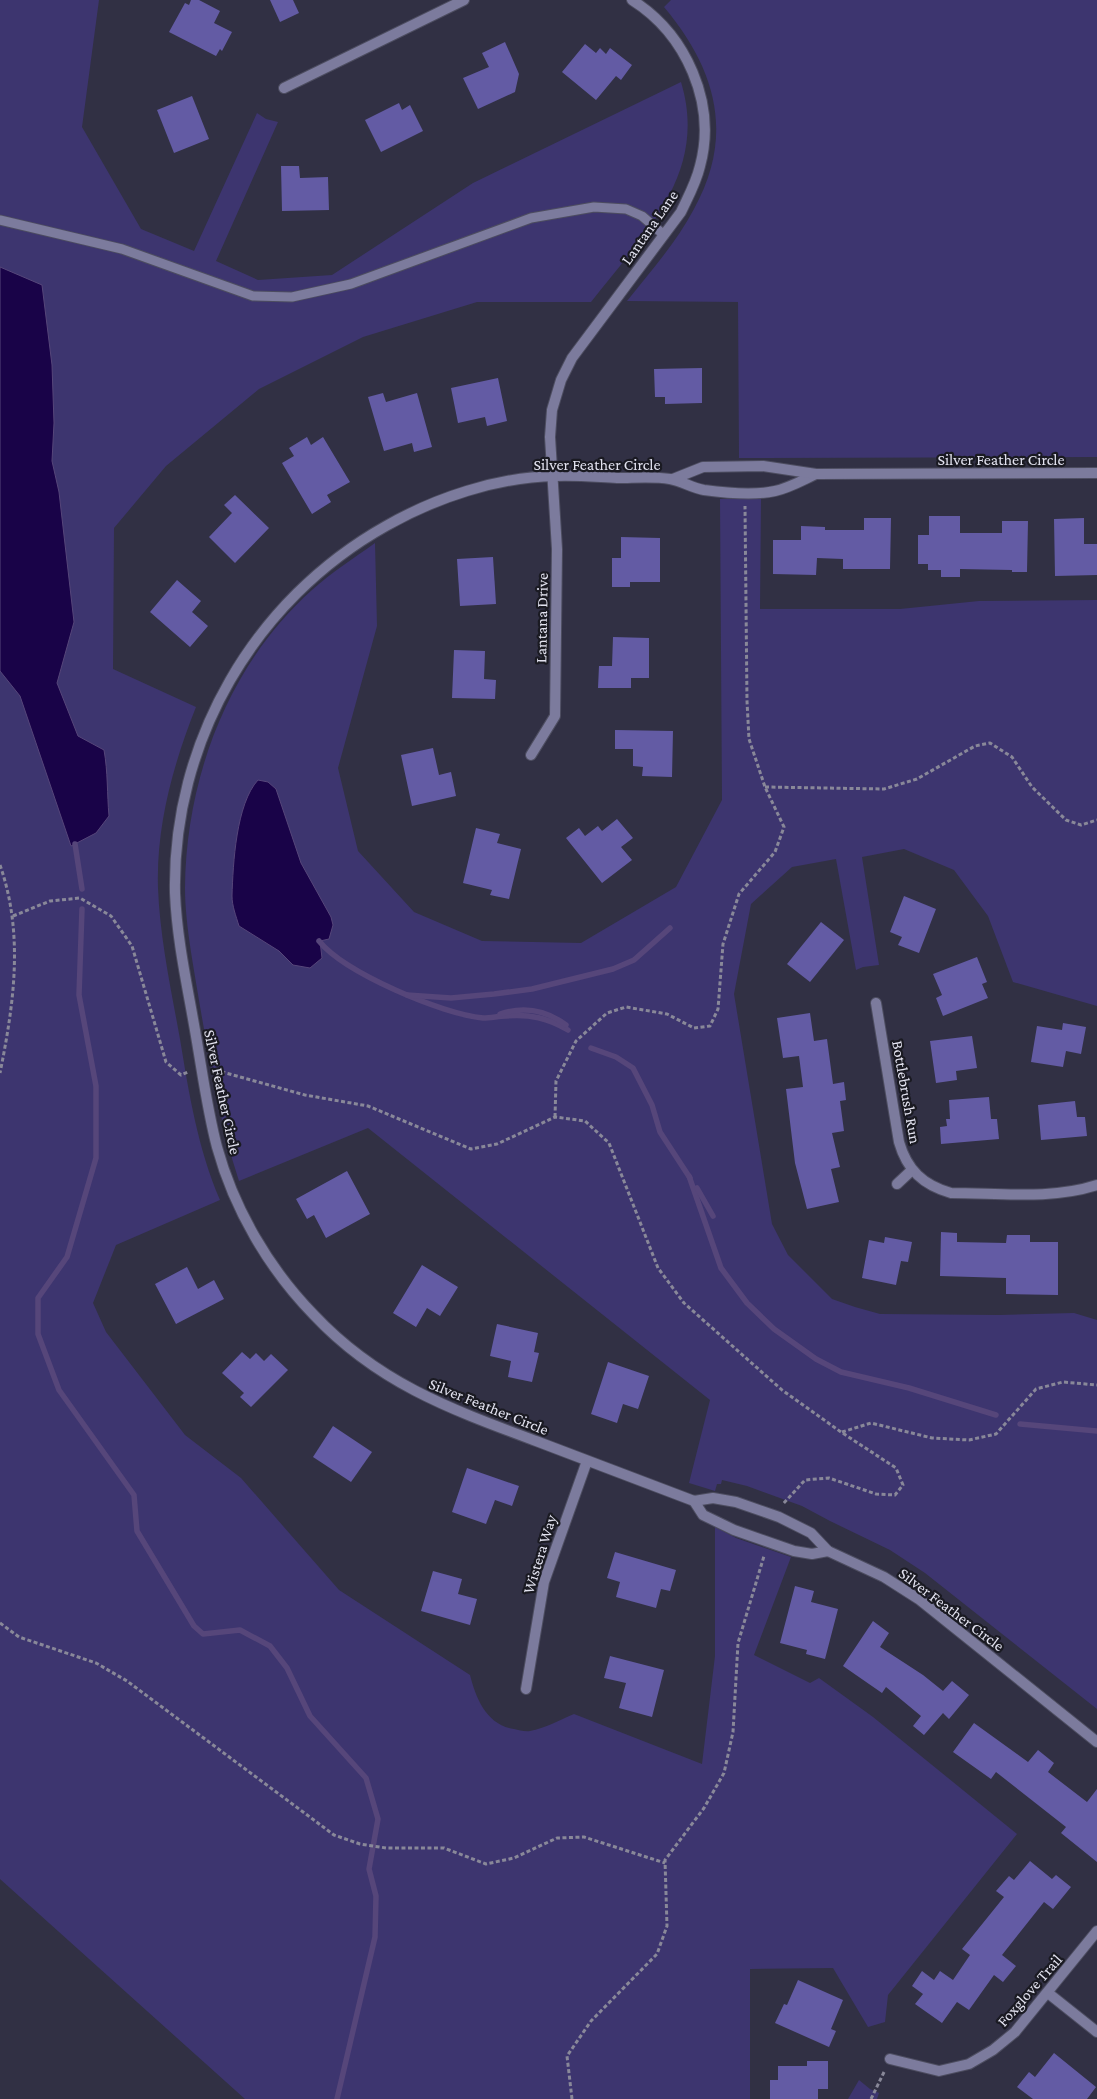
<svg xmlns="http://www.w3.org/2000/svg" width="1097" height="2099" viewBox="0 0 1097 2099" font-family="'Crimson Pro',serif">
<style>
.green{fill:#3d356f}
.water{fill:#190348;stroke:#56467a}
.lines{fill:none;stroke-linecap:round;stroke-linejoin:round}
.stream{stroke:#56467a;stroke-width:5.5}
.building{fill:#635ba4}
.lane-casing{stroke:#4d4d60;stroke-width:11}
.street-casing{stroke:#4d4d60;stroke-width:12}
.path{stroke:#898899;stroke-width:3;stroke-dasharray:4 2.5;stroke-linecap:butt}
.lane{stroke:#7c7b9d;stroke-width:9}
.street{stroke:#7c7b9d;stroke-width:10}
.labels{text-anchor:middle;stroke-width:4.5;stroke-linejoin:round;paint-order:stroke}
.street-label{font-size:16px;fill:#e3e3f0;stroke:#1a1a22}
</style>
<rect width="100%" height="100%" fill="#313044"/>
<!-- green -->
<g class="green">
<path d="M0 0H99L82 127 141 229 194 251 257 113 266 119 278 122 216 261 258 280 332 275 473 183 681 82C709 174 643 235 591 302H477L363 337 259 389 166 466 114 528 113 669 196 707C173 765 156 826 158 888 160 939 171 989 180 1039 189 1094 198 1149 220 1200L116 1245 93 1303 106 1332 185 1435 241 1478 339 1590 470 1675C476 1699 487 1725 514 1729 519 1730 525 1732 530 1731 545 1728 560 1720 574 1714L702 1764 715 1656V1527L736 1538 791 1557 754 1655 810 1683 819 1678 873 1717 1017 1834 888 1995 885 2022 868 2027 833 1968 750 1969V2099H245L0 1879Z"/>
<path d="M671 0H1097V457L739 458 738 302 627 301C650 272 676 243 694 209 735 135 716 69 664 7Z"/>
<path d="M720 499H761L760 609H900L979 601 1097 600V1006L1013 982 988 916 954 870 904 849 862 857 879 965 863 967 856 970 836 859 792 867 751 904 734 994 772 1224 788 1255 832 1299 855 1307 880 1314 999 1315 1074 1313 1097 1320V1709L925 1573 890 1550 830 1521 802 1506 747 1486 722 1480 721 1484H717L715 1491 689 1483 710 1400 368 1128 239 1181C221 1126 211 1069 201 1012 195 974 185 926 185 888 186 778 228 665 312 590 331 573 354 558 375 543L377 626 338 768 358 851 414 912 482 941 581 943 676 887 722 800Z"/>
<polygon points="859,2080 870,2089 879,2093 877,2099 848,2099"/>
</g>
<!-- water -->
<g class="water">
<path d="M0 267 42 285 52 365 54 423 52 461 59 492 74 622 57 683 78 736 104 750C108 772 107 794 109 816L96 833 71 846 20 696 0 671Z"/>
<path d="M258 780 268 782 276 789 301 863 331 917 333 925 329 939 320 941 322 958 310 968 293 965 279 951 239 926C236 916 232 906 232 896 233 864 236 804 258 780Z"/>
</g>
<g class="lines">
<!-- stream -->
<g class="stream">
<polyline points="75,844 82,889"/>
<polyline points="82,909 79,995 96,1086 96,1158 67,1257 38,1298 38,1334 59,1390 134,1495 137,1531 194,1626 203,1634 240,1630 270,1646 287,1668 310,1716 366,1778 378,1819 369,1869 376,1896 375,1937 337,2099"/>
<path d="M319 941C345 973 442 1014 483 1018 491 1018 499 1016 506 1016 530 1014 548 1018 568 1030"/>
<polyline points="407,995 451,998 494,994 532,989 613,969 634,960 670,928"/>
<path d="M500 1014C524 1006 546 1010 566 1025"/>
<polyline points="591,1048 616,1057 633,1068 652,1105 660,1132 690,1178"/>
<polyline points="689,1176 721,1268 747,1303 774,1329 816,1359 841,1372 909,1388 996,1415"/>
<polyline points="697,1188 713,1216"/>
<polyline points="1020,1424 1097,1431"/>
</g>
</g>
<!-- building -->
<g class="building">
<polygon points="191,0 199,0 220,11 214,23 232,32 222,51 220,49 216,56 169,32 185,3 189,5"/>
<polygon points="270,0 293,0 299,13 280,22"/>
<polygon points="505,42 519,74 515,92 478,109 463,78 489,67 482,53"/>
<polygon points="585,44 596,53 600,48 606,54 610,48 632,65 621,80 616,76 596,100 562,72"/>
<polygon points="192,96 209,139 174,153 157,110"/>
<polygon points="399,103 402,110 410,105 423,131 381,152 365,120"/>
<polygon points="281,166 299,166 300,178 328,177 329,210 282,211"/>
<polygon points="702,368 702,403 665,404 665,397 655,397 654,369"/>
<polygon points="498,378 507,421 487,426 485,417 458,423 451,388"/>
<polygon points="383,393 386,402 417,393 432,447 414,452 412,443 384,451 368,397"/>
<polygon points="307,437 311,445 323,437 350,482 327,495 331,502 312,514 282,463 294,456 289,448"/>
<polygon points="235,495 269,528 235,563 209,537 232,513 224,505"/>
<polygon points="929,516 960,516 960,533 1002,533 1002,521 1028,521 1027,572 1012,572 1012,570 960,569 960,577 941,577 941,570 928,570 928,564 918,564 918,535 929,535"/>
<polygon points="864,518 891,518 890,569 843,569 843,559 817,558 816,575 773,574 773,540 801,540 801,526 825,527 825,530 864,530"/>
<polygon points="1084,518 1084,544 1097,544 1097,575 1055,576 1054,519"/>
<polygon points="621,537 660,538 660,582 630,582 630,587 612,587 612,558 621,558"/>
<polygon points="493,557 496,604 460,606 457,559"/>
<polygon points="177,580 201,601 192,612 208,626 190,647 150,612"/>
<polygon points="613,637 649,638 649,678 631,678 631,688 598,688 599,666 612,666"/>
<polygon points="454,650 485,651 484,679 496,680 495,699 452,698"/>
<polygon points="615,730 673,731 672,777 642,776 643,767 633,766 633,749 615,749"/>
<polygon points="433,748 439,775 451,772 456,796 412,806 401,755"/>
<polygon points="617,819 633,838 621,847 632,860 602,883 566,838 579,828 585,836 598,826 602,831"/>
<polygon points="476,828 500,834 497,843 521,849 509,899 490,895 492,890 463,883"/>
<polygon points="904,896 936,909 919,953 898,945 902,937 890,932"/>
<polygon points="821,922 844,940 810,982 787,964"/>
<polygon points="977,957 987,982 982,984 988,998 943,1016 936,998 942,995 933,974"/>
<polygon points="810,1013 814,1041 827,1039 833,1084 844,1082 846,1100 840,1101 844,1131 832,1133 840,1167 831,1169 839,1202 807,1209 795,1163 786,1089 803,1087 799,1056 783,1058 777,1018"/>
<polygon points="1063,1023 1086,1027 1081,1054 1066,1051 1063,1067 1031,1062 1037,1026 1062,1030"/>
<polygon points="972,1036 977,1068 956,1071 957,1080 936,1083 930,1041"/>
<polygon points="989,1097 991,1119 997,1119 999,1139 941,1144 940,1127 947,1126 946,1119 950,1119 949,1100"/>
<polygon points="1075,1101 1077,1117 1085,1117 1087,1136 1041,1140 1038,1105"/>
<polygon points="347,1171 370,1214 326,1238 314,1215 307,1219 296,1199"/>
<polygon points="941,1232 957,1233 957,1242 1006,1243 1007,1235 1030,1235 1030,1242 1058,1242 1058,1295 1006,1294 1006,1278 940,1276"/>
<polygon points="885,1237 912,1242 908,1262 901,1261 896,1285 862,1278 869,1240 884,1243"/>
<polygon points="422,1265 458,1287 440,1316 427,1308 416,1327 393,1313"/>
<polygon points="187,1267 198,1289 214,1280 224,1299 176,1324 155,1284"/>
<polygon points="497,1324 538,1333 534,1352 539,1353 532,1382 508,1377 511,1361 490,1356"/>
<polygon points="242,1352 250,1359 256,1353 264,1361 271,1354 288,1370 251,1407 240,1397 244,1393 222,1373"/>
<polygon points="608,1362 649,1376 638,1409 623,1404 617,1423 591,1414"/>
<polygon points="333,1426 372,1452 351,1482 313,1457"/>
<polygon points="467,1468 519,1486 512,1506 495,1500 486,1524 452,1512"/>
<polygon points="615,1552 676,1570 670,1591 661,1589 656,1608 616,1597 620,1582 607,1578"/>
<polygon points="433,1571 462,1579 458,1594 477,1599 470,1625 421,1611"/>
<polygon points="795,1586 814,1591 811,1602 838,1609 825,1659 806,1654 807,1650 780,1643"/>
<polygon points="873,1621 889,1633 880,1647 923,1675 943,1691 952,1681 969,1695 949,1719 943,1713 924,1735 913,1726 921,1716 886,1687 882,1693 843,1666"/>
<polygon points="610,1656 664,1670 652,1717 619,1708 626,1683 604,1678"/>
<polygon points="974,1723 1028,1762 1038,1750 1054,1763 1048,1772 1087,1802 1097,1789 1097,1862 1061,1833 1066,1827 996,1772 991,1779 953,1752"/>
<polygon points="1030,1861 1052,1879 1056,1875 1071,1887 1053,1909 1044,1902 1002,1955 1016,1966 1003,1982 994,1975 969,2010 957,2002 942,2023 915,2004 923,1994 912,1986 922,1971 934,1980 940,1971 953,1980 970,1955 962,1949 1004,1897 996,1891 1009,1876 1014,1880"/>
<polygon points="798,1980 843,2000 831,2029 836,2031 829,2047 775,2023 784,2004 787,2005"/>
<polygon points="1054,2053 1096,2087 1087,2099 1033,2099 1017,2087 1029,2072 1035,2077"/>
<polygon points="807,2061 828,2061 828,2089 818,2089 818,2099 770,2099 770,2080 778,2080 778,2066 807,2066"/>
</g>
<g class="lines">
<!-- lane casing -->
<g class="lane-casing">
<polyline id="lane" points="0,220 122,249 253,296 292,297 351,284 531,218 594,207 626,209 642,216 664,235"/>
</g>
<!-- street casing -->
<g class="street-casing">
<g id="street">
<polyline points="284,88 464,0"/>
<path d="M816 474C803 480 789 488 775 491 753 496 726 493 704 490 692 488 682 481 670 479 653 476 634 478 617 478 596 477 576 475 555 476 497 477 435 498 386 526 254 600 172 742 175 893 177 943 189 993 197 1042 203 1077 208 1113 217 1147 234 1209 269 1269 314 1315 378 1383 450 1409 536 1441 588 1461 641 1481 694 1501L713 1498 736 1502 779 1517 811 1533 828 1551 884 1577 920 1600 1097 1742"/>
<polyline points="673,479 703,467 763,466 816,474 1097,473"/>
<path d="M531 755 555 716 557 549 550 437 552 410 561 380 572 358 681 212C688 197 696 183 700 166 717 103 686 34 632 0"/>
<path d="M876 1003 899 1142C907 1170 923 1185 951 1193 999 1193 1051 1200 1097 1185"/>
<polyline points="897,1184 912,1170"/>
<polyline points="694,1501 703,1515 734,1530 794,1551 812,1554 828,1551"/>
<polyline points="526,1689 544,1582 587,1461"/>
<polyline points="1048,1993 1097,2032"/>
<polyline points="890,2059 939,2071 969,2064 993,2050 1015,2032 1097,1931"/>
</g>
</g>
<!-- path -->
<g class="path">
<polyline points="765,787 884,789 917,779 975,746 990,743 1012,757 1032,787 1066,820 1081,825 1097,820"/>
<path d="M0 865C24 934 14 1003 0 1073"/>
<polyline points="13,916 50,901 80,898 111,916 132,946 166,1062 181,1075 188,1072"/>
<polyline points="215,1070 305,1095 368,1106 471,1149 497,1144 555,1117 585,1121 609,1143 658,1268 684,1303 782,1390 841,1432 896,1468 903,1485 895,1495 876,1494 829,1478 805,1480 783,1504"/>
<polyline points="555,1117 556,1081 576,1041 607,1013 626,1007 667,1014 694,1028 710,1026 718,1009 723,944 739,894 775,852 784,827 765,787 749,739 747,701 745,506"/>
<polyline points="842,1432 871,1423 932,1438 969,1440 996,1434 1036,1389 1063,1382 1097,1385"/>
<polyline points="0,1623 19,1637 96,1663 127,1681 334,1835 360,1844 386,1848 444,1848 486,1864 514,1858 557,1838 584,1837 665,1863"/>
<polyline points="572,2099 567,2056 591,2021 657,1954 667,1926 665,1860 704,1808 724,1773 733,1732 738,1643 764,1556"/>
<polyline points="871,2099 885,2070"/>
</g>
<!-- lane -->
<use href="#lane" class="lane"/>
<!-- street -->
<use href="#street" class="street"/>
</g>
<g class="labels">
<!-- street labels -->
<g class="street-label">
<text transform="translate(649 227) rotate(-55)" y="6">Lantana Lane</text>
<text x="1001" y="465">Silver Feather Circle</text>
<text x="597" y="470">Silver Feather Circle</text>
<text transform="translate(541 618) rotate(-89)" y="6">Lantana Drive</text>
<text transform="translate(223 1092) rotate(78)" y="6">Silver Feather Circle</text>
<text transform="translate(907 1092) rotate(80)" y="6">Bottlebrush Run</text>
<text transform="translate(489 1406) rotate(22)" y="6">Silver Feather Circle</text>
<text transform="translate(539 1554) rotate(-73)" y="6">Wistera Way</text>
<text transform="translate(952 1609) rotate(37)" y="6">Silver Feather Circle</text>
<text transform="translate(1029 1990) rotate(-49)" y="6">Foxglove Trail</text>
</g>
</g>
</svg>
